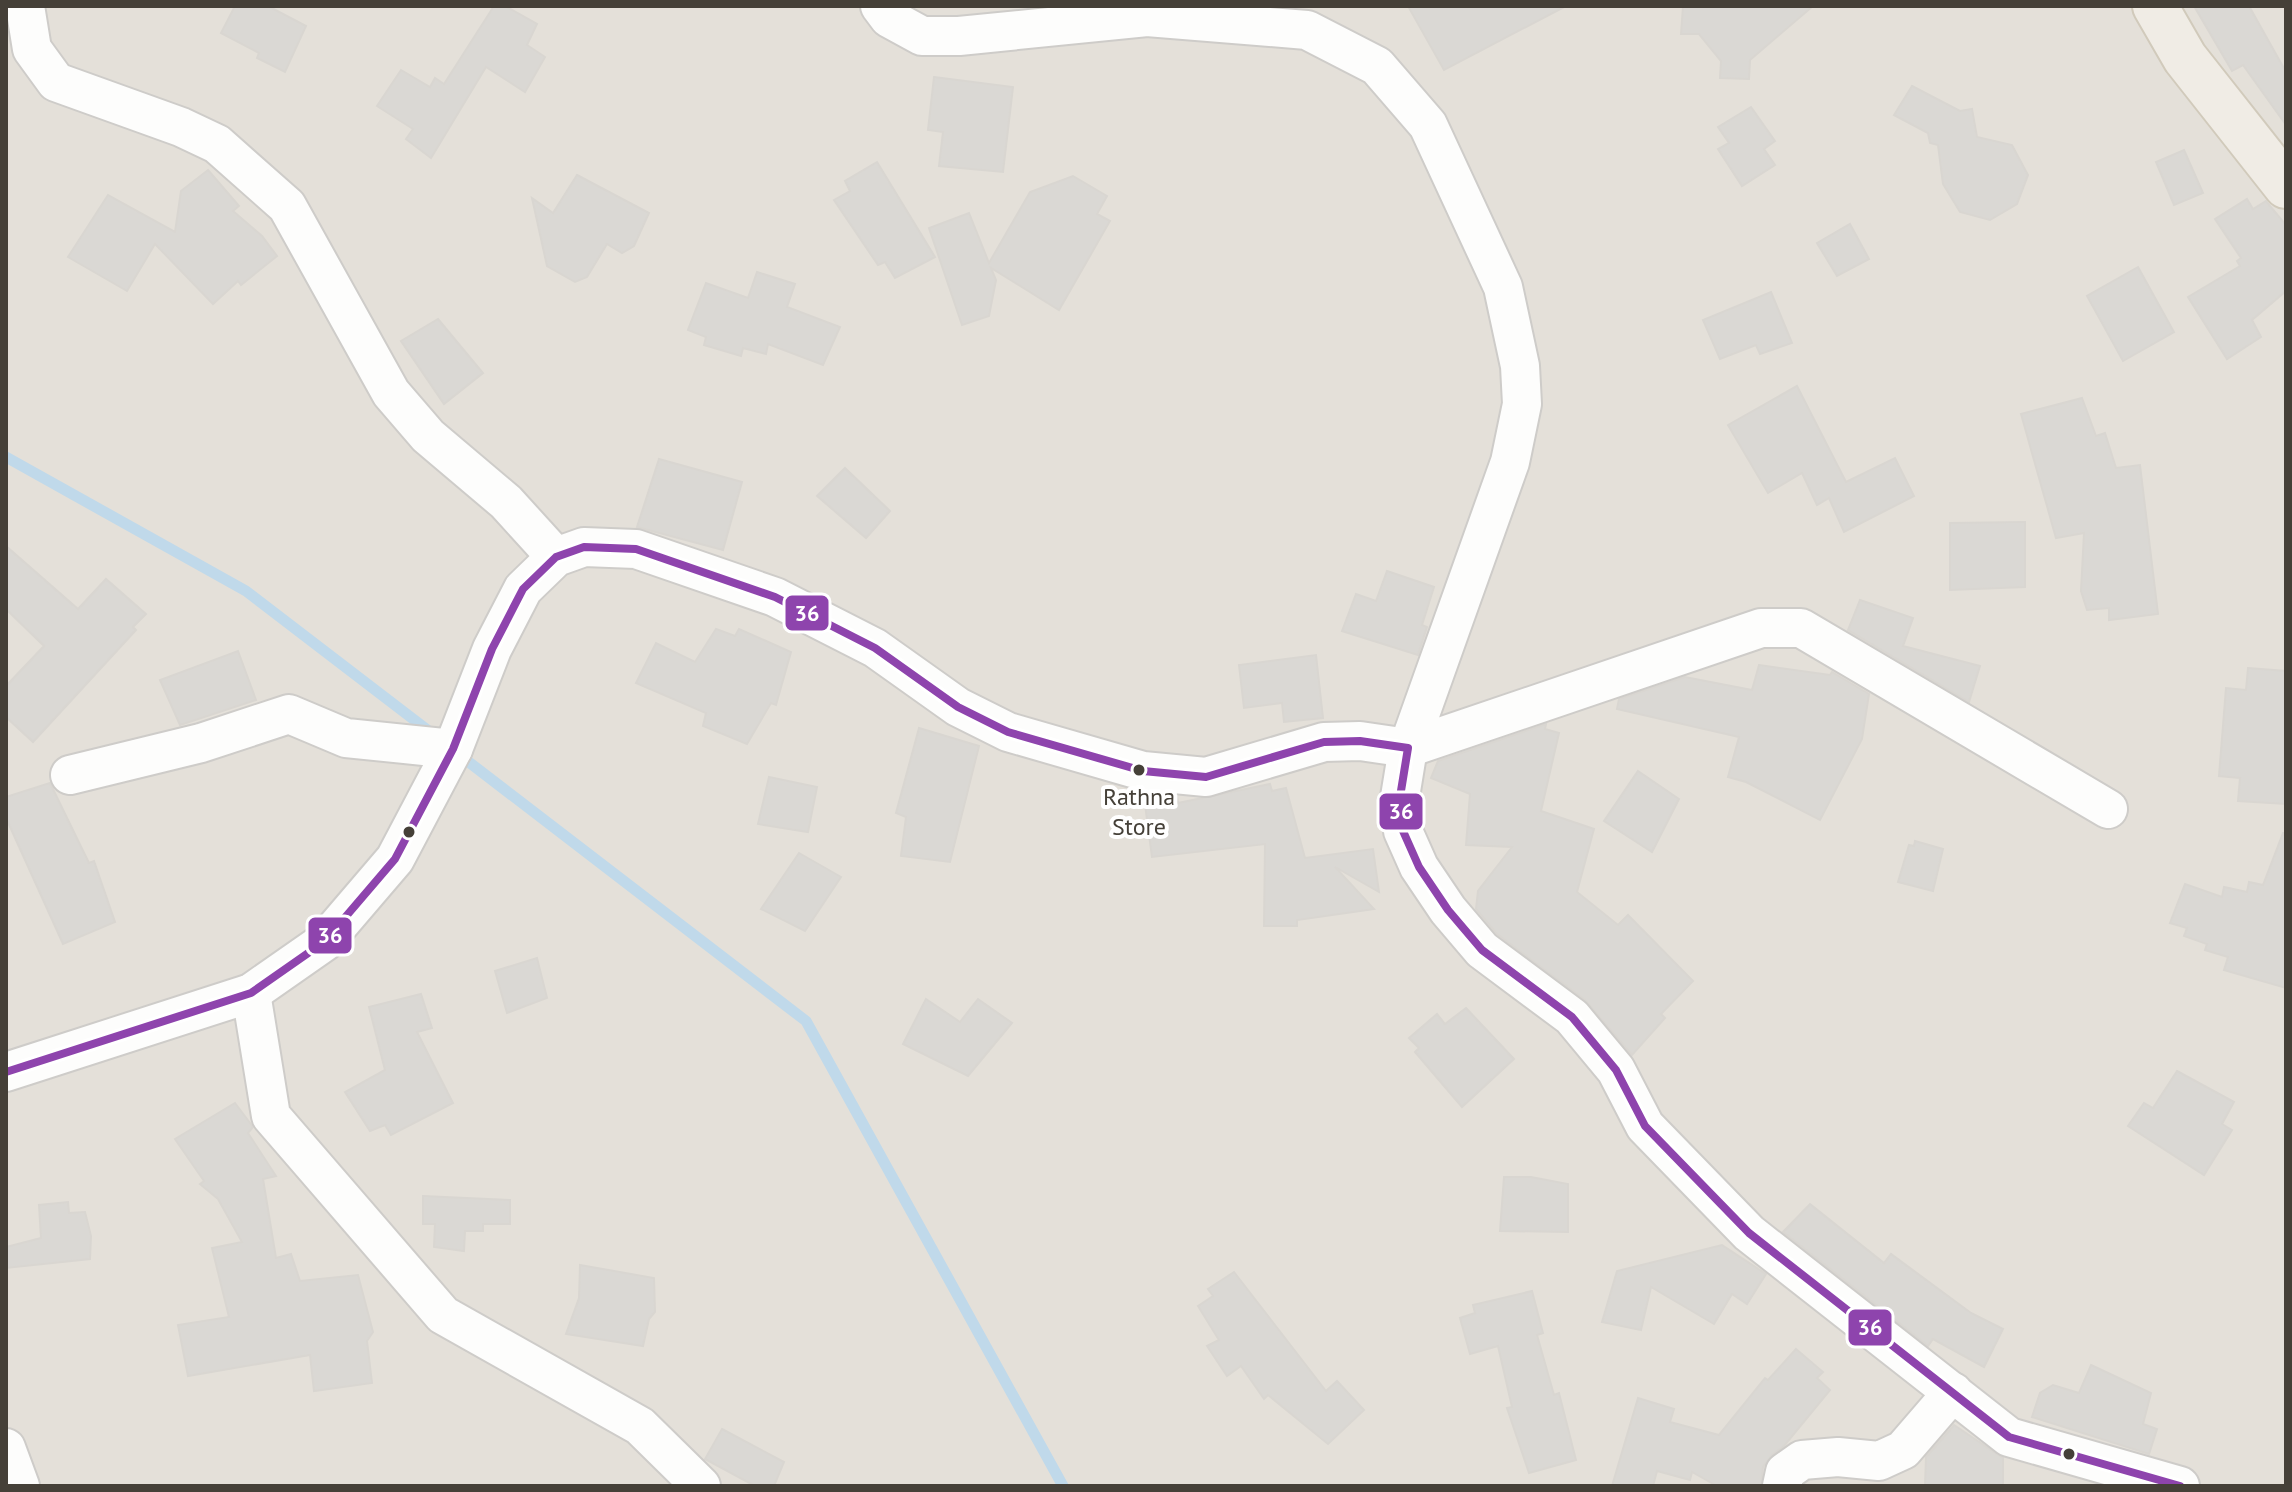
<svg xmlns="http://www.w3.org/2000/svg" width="2292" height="1492" viewBox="0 0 2292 1492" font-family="'PT Sans',sans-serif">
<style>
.residential{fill:#e4e0d9}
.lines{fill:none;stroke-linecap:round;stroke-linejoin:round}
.stream{stroke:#c0d9ea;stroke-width:11}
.building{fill:#dad8d4;stroke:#d9d6d1;stroke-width:2}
.street-casing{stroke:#ceccc9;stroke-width:42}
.primary-casing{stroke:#d1cabb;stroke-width:48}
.street{stroke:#fdfdfc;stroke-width:38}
.primary{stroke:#f0ece5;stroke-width:44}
.bus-1-casing{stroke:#fff;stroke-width:14}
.bus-1{stroke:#8e44ad;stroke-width:8}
.bus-dot{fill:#454038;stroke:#fff;stroke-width:3}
.labels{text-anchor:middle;stroke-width:8;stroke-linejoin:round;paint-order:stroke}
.bus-label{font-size:24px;fill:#454038;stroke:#fff}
.line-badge{stroke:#fff;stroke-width:3}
.badge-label{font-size:22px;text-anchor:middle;font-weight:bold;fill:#fff}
</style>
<rect width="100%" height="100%" fill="#f1efeb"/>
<!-- residential -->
<rect class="residential" x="6" y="6" width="2280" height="1480"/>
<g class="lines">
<!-- stream -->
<g class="stream">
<polyline points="6,457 246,591 434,735"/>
<polyline points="457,753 806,1021 1063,1486"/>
</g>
</g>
<!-- building -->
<g class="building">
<polygon points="235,6 268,6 306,26 285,72 257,58 259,53 221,33"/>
<polygon points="494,6 505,6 537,24 527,45 545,57 525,92 486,67 431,158 406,139 413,129 377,106 401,70 430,87 435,78 444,84"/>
<polygon points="1408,6 1566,6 1444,70"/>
<polygon points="1683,6 1813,6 1750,60 1749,79 1720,78 1721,61 1699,34 1681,34"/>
<polygon points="2194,6 2249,6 2286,72 2286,125 2243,65 2232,71"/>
<polygon points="934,77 1013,87 1003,172 939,166 943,132 928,130"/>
<polygon points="1912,86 1960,111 1972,109 1977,137 2012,145 2028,175 2017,204 1990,220 1960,212 1943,184 1938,145 1930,143 1928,133 1894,115"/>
<polygon points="1751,107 1775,141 1764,149 1775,165 1742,186 1718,149 1729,143 1718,127"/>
<polygon points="2184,150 2203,193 2174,205 2156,162"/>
<polygon points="877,162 935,257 895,278 885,262 878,265 834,200 850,191 845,181"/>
<polygon points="208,170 239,206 233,211 262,236 277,256 241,285 238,281 213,304 155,244 127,291 68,257 108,195 175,232 181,191"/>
<polygon points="577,175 649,213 634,246 622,253 607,244 587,277 575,282 547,266 532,198 553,213"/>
<polygon points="1073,176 1107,196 1097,214 1110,221 1059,310 991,268 996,280 989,316 962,325 929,228 969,213 989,263 1030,192"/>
<polygon points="2247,199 2253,209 2266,201 2286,225 2286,291 2252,320 2261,337 2227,359 2188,297 2240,266 2237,261 2241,258 2215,219"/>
<polygon points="1850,224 1869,259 1837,276 1817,243"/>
<polygon points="2138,267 2174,332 2123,361 2087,296"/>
<polygon points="757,272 795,284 787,307 840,327 823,365 768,344 766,354 743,348 741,356 704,345 706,337 688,330 706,283 748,298"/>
<polygon points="1771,292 1792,343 1760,354 1756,345 1720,359 1703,320"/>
<polygon points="438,319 483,373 444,404 401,341"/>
<polygon points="1797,386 1846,482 1895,458 1914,496 1844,532 1829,498 1817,505 1802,473 1768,493 1728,425"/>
<polygon points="2082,398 2096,436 2105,433 2116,468 2140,465 2158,614 2109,620 2109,608 2087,610 2081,591 2084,533 2056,538 2021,414"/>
<polygon points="659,459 742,482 723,550 637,527"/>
<polygon points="845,468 890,511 866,538 817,496"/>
<polygon points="2025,522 2025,587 1950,590 1950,523"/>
<polygon points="6,546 78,609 106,579 146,614 133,627 136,630 33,742 6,717 6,686 44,646 6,609"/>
<polygon points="1387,571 1434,587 1422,625 1427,627 1418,655 1342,631 1356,594 1376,601"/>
<polygon points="1860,600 1913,618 1903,646 1980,666 1969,702 1848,630"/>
<polygon points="716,629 735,636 739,629 791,652 776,705 771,703 747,744 703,726 706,713 636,683 656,643 695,662"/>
<polygon points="238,651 256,700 180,725 160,680"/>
<polygon points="1316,655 1323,718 1284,722 1282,703 1244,708 1239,665"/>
<polygon points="1759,665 1830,675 1832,672 1869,694 1862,739 1820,820 1746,782 1728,777 1739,737 1617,709 1619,699 1685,677 1752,690"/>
<polygon points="2248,668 2286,671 2286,804 2238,801 2240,778 2219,776 2226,688 2246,690"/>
<polygon points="1546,724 1545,729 1559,733 1541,811 1594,829 1577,892 1618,925 1628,915 1693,981 1661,1014 1665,1018 1632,1055 1585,1000 1497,934 1476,909 1478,891 1512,847 1466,845 1470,794 1431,778 1438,761"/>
<polygon points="919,728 979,746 950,862 901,856 906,817 896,813"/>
<polygon points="1638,771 1679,799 1652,852 1604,821"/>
<polygon points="769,777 817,787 808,832 758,824"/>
<polygon points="50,783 89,863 94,861 115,922 63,944 6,818 6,797"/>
<polygon points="1270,784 1272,791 1286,788 1305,858 1373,849 1379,892 1335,867 1374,909 1297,920 1297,926 1264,926 1265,844 1152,857 1144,797 1177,796 1178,803"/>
<polygon points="2283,833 2286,833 2286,988 2224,970 2228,957 2205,950 2207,944 2184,936 2187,928 2170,923 2185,884 2222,897 2224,887 2247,892 2249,882 2263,885"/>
<polygon points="1915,841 1943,849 1933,891 1898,882 1909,845 1914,846"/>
<polygon points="799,853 841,877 805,931 761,909"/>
<polygon points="537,958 547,998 507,1013 495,971"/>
<polygon points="421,994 432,1028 417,1032 453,1103 391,1135 385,1125 370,1131 345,1092 385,1070 369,1007"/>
<polygon points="926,999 960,1022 978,999 1012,1023 968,1076 903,1044"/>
<polygon points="1466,1008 1514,1059 1462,1107 1415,1052 1419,1048 1409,1038 1437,1014 1445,1024"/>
<polygon points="2177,1071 2234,1102 2222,1124 2232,1130 2204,1175 2128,1126 2144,1103 2153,1108"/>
<polygon points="235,1103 253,1127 248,1133 276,1176 263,1179 276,1258 291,1254 300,1281 358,1275 373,1332 367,1341 372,1383 314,1391 310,1355 188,1376 178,1325 229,1317 212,1248 242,1242 218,1199 200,1184 204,1181 175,1139"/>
<polygon points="1504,1177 1531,1177 1568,1184 1568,1232 1500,1231"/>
<polygon points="423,1196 510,1200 510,1224 483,1224 483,1231 465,1231 464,1251 434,1247 435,1224 423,1224"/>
<polygon points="68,1202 69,1213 85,1212 91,1236 90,1259 6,1268 6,1247 41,1238 39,1205"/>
<polygon points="1810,1204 1884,1263 1891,1254 1971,1313 2003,1329 1984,1367 1933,1339 1928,1346 1783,1232"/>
<polygon points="1722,1245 1766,1274 1747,1304 1732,1294 1714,1324 1651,1287 1641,1330 1602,1322 1617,1271"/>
<polygon points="580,1265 654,1278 655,1312 649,1319 643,1346 566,1334 579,1298"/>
<polygon points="1234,1272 1326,1391 1337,1381 1364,1410 1328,1444 1268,1395 1264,1399 1241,1366 1227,1376 1207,1346 1219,1340 1198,1306 1213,1296 1208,1289"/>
<polygon points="1532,1291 1543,1333 1537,1335 1554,1395 1559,1393 1576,1460 1529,1473 1507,1408 1512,1407 1498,1346 1470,1354 1460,1318 1475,1313 1473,1305"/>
<polygon points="1796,1349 1823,1372 1817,1378 1830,1390 1784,1446 1772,1455 1763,1467 1761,1486 1717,1486 1692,1472 1690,1480 1657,1471 1653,1486 1612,1486 1638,1398 1674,1409 1670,1422 1719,1435 1765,1378 1768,1380"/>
<polygon points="2091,1365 2151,1393 2143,1424 2157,1429 2149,1454 2032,1417 2040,1393 2053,1385 2079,1393"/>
<polygon points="1954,1425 2003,1458 2003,1486 1925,1486 1926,1457"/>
<polygon points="722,1429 784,1462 774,1486 755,1486 705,1459"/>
</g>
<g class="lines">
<!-- street casing -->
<g class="street-casing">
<g id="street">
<polyline points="25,6 32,49 56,82 181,127 217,144 287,206 391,393 428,436 506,502 556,557"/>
<polyline points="880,6 889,18 922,36 959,36 1147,17 1307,30 1377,66 1428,125 1503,287 1520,366 1522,404 1510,462 1408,748 1400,797 1403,831 1419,867 1448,910 1482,950 1572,1017 1616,1070 1645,1126 1749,1233 2009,1437 2180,1486"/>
<polyline points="70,775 201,743 289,714 346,738 453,749"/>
<polyline points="251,993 271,1116 443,1315 640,1426 701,1486"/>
<polyline points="6,1072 251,993 324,942 395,859 453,749 492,649 523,589 556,557 584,547 636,549 775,597 875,648 958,707 1008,732 1143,771 1206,777 1324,742 1360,741 1408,748 1761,628 1801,628 2108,809"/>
<polyline points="6,1448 20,1486"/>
<polyline points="1782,1486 1785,1472 1802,1460 1838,1457 1879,1461 1903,1450 1953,1392"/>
</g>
</g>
<!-- primary casing -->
<g class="primary-casing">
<polyline id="primary" points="2155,6 2185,58 2286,186"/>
</g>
<!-- street -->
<use href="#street" class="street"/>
<!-- primary -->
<use href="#primary" class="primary"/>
<!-- bus-1 casing -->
<g class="bus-1-casing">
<polyline id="bus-1" points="6,1072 251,993 324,942 395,859 453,749 492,649 523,589 556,557 584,547 636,549 775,597 875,648 958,707 1008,732 1143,771 1206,777 1324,742 1360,741 1408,748 1400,797 1403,831 1419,867 1448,910 1482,950 1572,1017 1616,1070 1645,1126 1749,1233 2009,1437 2180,1486"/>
</g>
<!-- bus-1 -->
<use href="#bus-1" class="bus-1"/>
</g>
<!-- markers -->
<g class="bus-dot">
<circle cx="1139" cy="770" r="7"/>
<circle cx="409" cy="832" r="7"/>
<circle cx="2069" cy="1454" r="7"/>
</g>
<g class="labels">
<!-- bus labels -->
<g class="bus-label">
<text x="1139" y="805">Rathna<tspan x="1139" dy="30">Store</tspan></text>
</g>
</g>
<g class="line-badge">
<rect x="784" y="594" width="46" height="38" rx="8" fill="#8e44ad"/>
<rect x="1378" y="792" width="46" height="39" rx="8" fill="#8e44ad"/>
<rect x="307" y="916" width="46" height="39" rx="8" fill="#8e44ad"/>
<rect x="1847" y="1308" width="46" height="39" rx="8" fill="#8e44ad"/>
</g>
<g class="badge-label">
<text x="807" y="621">36</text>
<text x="1401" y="819">36</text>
<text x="330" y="943">36</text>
<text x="1870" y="1335">36</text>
</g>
<!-- border -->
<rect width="2292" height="1492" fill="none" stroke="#454038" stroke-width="16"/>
</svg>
